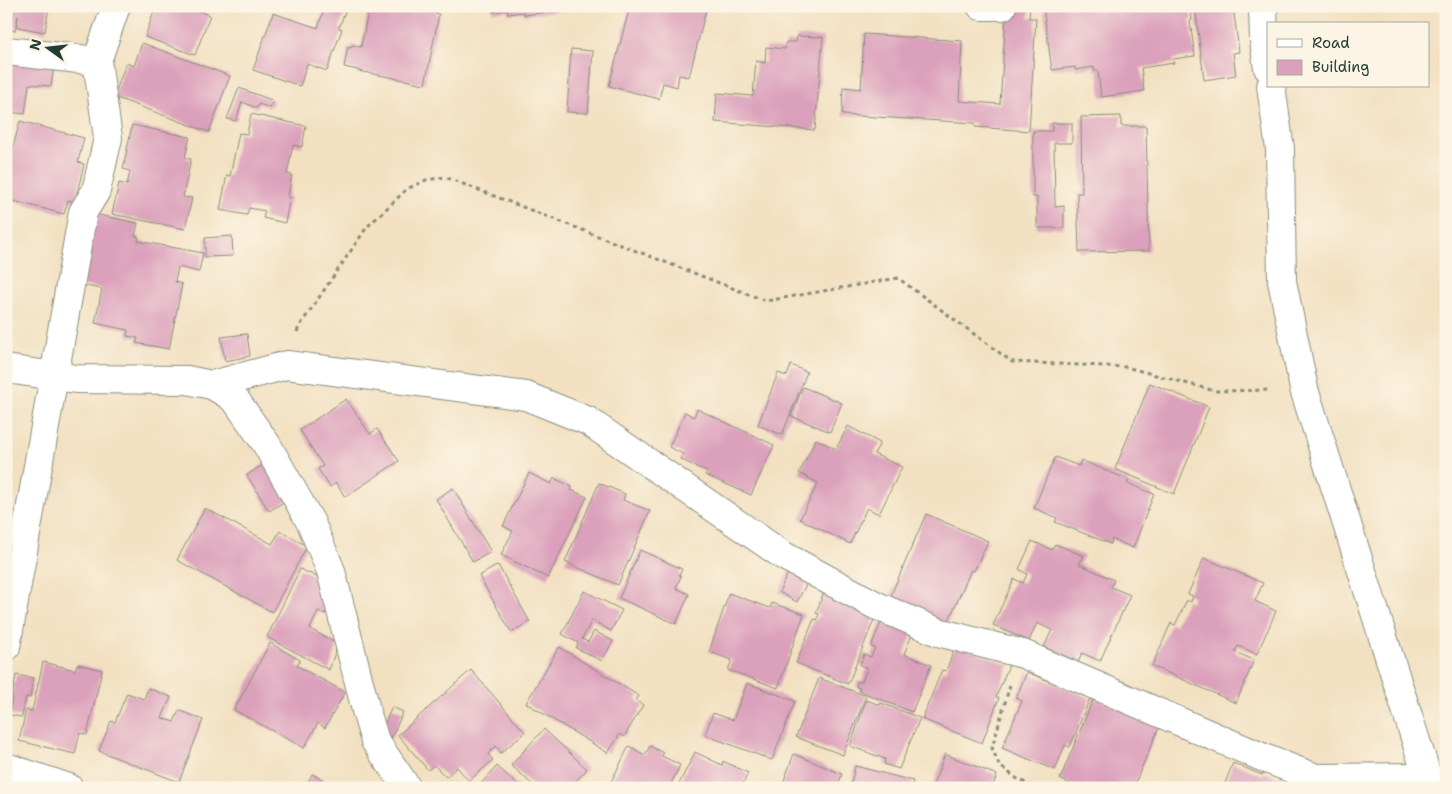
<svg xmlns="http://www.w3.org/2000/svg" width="1452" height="794" viewBox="0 0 1452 794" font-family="'Shantell Sans',sans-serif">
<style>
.building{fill:#dba0bb}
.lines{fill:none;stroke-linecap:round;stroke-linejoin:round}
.street-casing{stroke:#888e7a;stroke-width:30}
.path{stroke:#888e7a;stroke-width:3;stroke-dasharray:4 4;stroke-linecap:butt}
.street{stroke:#fff;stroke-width:28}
</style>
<rect width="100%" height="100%" fill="#fcf5e5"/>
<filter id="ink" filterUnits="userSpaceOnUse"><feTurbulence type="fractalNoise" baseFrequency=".02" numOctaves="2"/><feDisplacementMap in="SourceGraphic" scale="10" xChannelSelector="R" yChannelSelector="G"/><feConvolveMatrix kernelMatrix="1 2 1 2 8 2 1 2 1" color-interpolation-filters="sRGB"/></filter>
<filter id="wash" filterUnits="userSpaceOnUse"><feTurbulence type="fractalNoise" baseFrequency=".0096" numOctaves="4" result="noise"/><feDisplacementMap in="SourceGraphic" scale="20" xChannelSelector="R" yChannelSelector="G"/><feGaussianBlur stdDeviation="1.12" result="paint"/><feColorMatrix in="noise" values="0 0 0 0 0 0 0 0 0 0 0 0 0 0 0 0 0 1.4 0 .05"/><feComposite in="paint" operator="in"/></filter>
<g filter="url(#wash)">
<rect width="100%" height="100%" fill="#f2e0c1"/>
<g id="blocks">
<!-- building -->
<g class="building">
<polygon points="6,6 49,6 45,32 17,27 18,16 15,31 6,29"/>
<polygon points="156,6 185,6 210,15 195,55 145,37"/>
<polygon points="325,6 347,6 339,28 342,29 327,71 307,64 300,86 253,70 273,13 318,28"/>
<polygon points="369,6 438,6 436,14 439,14 425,84 358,71 358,70 344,67 348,47 351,48 352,45 361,47"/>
<polygon points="492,6 566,6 566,10 524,15 524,12 508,14 508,10 493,12"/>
<polygon points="630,6 707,6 689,77 679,75 677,87 663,83 659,99 609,86"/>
<polygon points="1043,6 1190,6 1192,20 1190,21 1195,56 1173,59 1174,63 1141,68 1144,91 1101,97 1098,71 1094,71 1094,67 1075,70 1075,67 1052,70"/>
<polygon points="1195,6 1233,6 1239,52 1233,53 1236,75 1204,80"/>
<polygon points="1014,7 1030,8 1029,18 1036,18 1029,131 975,127 975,123 842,115 843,87 861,89 864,34 962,41 959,101 1000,104 1006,14 1014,15"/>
<polygon points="797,36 823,37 815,130 715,122 717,93 753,96 756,61 765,63 766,47 785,49 786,42 796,42"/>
<polygon points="142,43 230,76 209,132 114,97 126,63 134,66"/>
<polygon points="571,49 593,51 588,113 567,112"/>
<polygon points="6,54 55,61 51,86 29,84 25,114 6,112"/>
<polygon points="239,88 274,101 270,108 259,104 257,108 242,102 236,121 227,119"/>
<polygon points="251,114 306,126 302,147 293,145 287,174 292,175 288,197 290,197 285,223 263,218 265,211 249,208 247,215 220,210 227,175 230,176 239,133 247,134"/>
<polygon points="1121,116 1121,126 1146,126 1149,251 1079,252 1077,193 1082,193 1081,117"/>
<polygon points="20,121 84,138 78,162 84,164 75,202 68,200 64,214 6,199 6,174"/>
<polygon points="1052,123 1072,123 1072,143 1054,143 1055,207 1064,206 1064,228 1037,228 1037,197 1033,197 1033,131 1052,131"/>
<polygon points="132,125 190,137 185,158 191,159 183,197 192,198 185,229 112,214 119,183 127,185 130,171 123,169"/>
<polygon points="89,213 138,223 135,236 139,237 138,241 203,253 199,272 178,267 175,282 182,284 169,349 136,343 138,338 127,336 128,330 95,323 102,289 75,284"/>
<polygon points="232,236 233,256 205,257 205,238"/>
<polygon points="247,334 250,356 225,361 221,337"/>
<polygon points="791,365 807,372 782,435 758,425 778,373 787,376"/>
<polygon points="1150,383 1209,407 1174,494 1115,469"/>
<polygon points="803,387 842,403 830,432 791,416"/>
<polygon points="346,399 370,434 377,429 399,461 345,497 336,483 330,487 318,469 323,466 300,430"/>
<polygon points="697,409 774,445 751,495 705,475 707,472 680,459 683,454 669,447 685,412 694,417"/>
<polygon points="848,426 880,443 874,454 902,467 879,514 867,508 850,544 800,519 818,483 799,473 816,439 836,449"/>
<polygon points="1055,457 1079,466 1081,460 1129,480 1127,483 1154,494 1133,548 1112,539 1111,544 1055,522 1057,518 1034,508"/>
<polygon points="267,462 289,499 269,511 247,475"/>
<polygon points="529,473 551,484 554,478 572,487 571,490 587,497 548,578 501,555 513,531 503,526"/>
<polygon points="599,483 625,494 623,500 650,511 618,585 565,562"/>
<polygon points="453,488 491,552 473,562 436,499"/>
<polygon points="205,508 272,544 280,531 307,546 272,612 177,560"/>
<polygon points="926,514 988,541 974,571 971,570 946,627 888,602"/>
<polygon points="1032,541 1052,550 1055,544 1084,556 1079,564 1114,580 1111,587 1130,595 1100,661 1082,653 1078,662 1044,647 1052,630 1037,623 1029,641 993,625 1014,579 1023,583 1027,574 1019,569"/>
<polygon points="640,550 682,569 679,575 681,576 676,588 689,594 676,624 619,598"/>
<polygon points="1204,558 1263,583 1255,601 1276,611 1257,654 1238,646 1235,652 1254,660 1236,703 1152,666 1171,623 1175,625 1187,600 1191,602 1193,596 1188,594"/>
<polygon points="498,565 530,622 511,632 479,576"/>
<polygon points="300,569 328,582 332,598 325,614 318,611 310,629 338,644 329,670 267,637"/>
<polygon points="789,571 808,581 797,602 779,592"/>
<polygon points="825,589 878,610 848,684 796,663 814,619 817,620 819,614 816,613"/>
<polygon points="584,591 622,610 611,631 592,620 582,639 588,642 594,631 613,641 602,661 576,648 578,643 562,634"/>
<polygon points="729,593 770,608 772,603 804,614 778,688 728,670 732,660 709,652"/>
<polygon points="885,613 916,625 904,654 931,665 912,712 859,691 860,688 856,687 858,681 862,682 867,668 860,665 864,654 871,657 875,648 871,647"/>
<polygon points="270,643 300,660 297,666 345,692 325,728 318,723 304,748 234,710"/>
<polygon points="956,644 1009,665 996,697 999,698 982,743 922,719 942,670 946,671"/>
<polygon points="559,647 639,696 636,700 643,705 624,737 620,734 608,753 526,703"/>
<polygon points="43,662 75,670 77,664 102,670 87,735 80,733 75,754 19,741 26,710 32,711"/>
<polygon points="471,670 525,732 501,753 496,746 488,754 493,760 469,781 457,767 446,777 434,765 428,770 398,735"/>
<polygon points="1027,672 1090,698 1070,747 1065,745 1055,770 1002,748 1022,701 1016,698"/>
<polygon points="16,675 33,678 30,698 26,697 22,717 9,715"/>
<polygon points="819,678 866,696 843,755 796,737"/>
<polygon points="747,683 795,701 772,760 705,735 713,713 733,720"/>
<polygon points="148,688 171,697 162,718 174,722 179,710 203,720 179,782 99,751 111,721 115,722 127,693 144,699"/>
<polygon points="1094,697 1160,725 1133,788 1078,788 1060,779"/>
<polygon points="866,700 880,705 881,703 920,718 899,769 884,764 885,759 850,746"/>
<polygon points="392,707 403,712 389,743 378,738"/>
<polygon points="544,729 587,769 570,788 536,788 511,765"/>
<polygon points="629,746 645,755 650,746 663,753 662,756 680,765 669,788 617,788 610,784"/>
<polygon points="695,752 722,765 723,761 748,773 741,788 677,788"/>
<polygon points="794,754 842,774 837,788 781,788"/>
<polygon points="945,754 997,775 992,788 932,788"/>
<polygon points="1233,763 1262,775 1264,772 1301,788 1223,788"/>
<polygon points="497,766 521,788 477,788"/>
<polygon points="855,766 913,781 911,788 850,788"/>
<polygon points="312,774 338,788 305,788"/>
</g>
</g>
</g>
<g filter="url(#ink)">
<use href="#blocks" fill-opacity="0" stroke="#888e7a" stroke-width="1"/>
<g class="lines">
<!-- street casing -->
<g class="street-casing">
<g id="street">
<polyline points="981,6 1002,6"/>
<polyline points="1263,6 1264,41 1268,68"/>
<polyline points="6,51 97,61"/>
<polyline points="1271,86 1280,149 1282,281 1304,389 1431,788"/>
<polyline points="6,369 76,379 187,380 212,385 229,395 237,402 267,445 311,523 331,571 367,714 375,741 407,788"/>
<polyline points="212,385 287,365 526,396 588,421 784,556 875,605 938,632 1023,654 1264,758 1316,778 1428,777"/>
<polyline points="6,647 83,212 96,191 108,138 97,61 116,6"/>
<polyline points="6,767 69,788"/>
</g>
</g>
<!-- path -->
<g class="path">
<polyline points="297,332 299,327 367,227 407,189 426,180 445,177 766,301 898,278 1012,362 1126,367 1215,391 1271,390"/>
<polyline points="1010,685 992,748 999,765 1016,778 1035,788"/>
</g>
<!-- street -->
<use href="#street" class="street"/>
</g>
</g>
<!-- margin -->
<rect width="1452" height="794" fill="none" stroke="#fcf5e5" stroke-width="25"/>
<!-- legend -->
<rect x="1267" y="22" width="162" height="65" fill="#fcf5e5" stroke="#a4ab9e"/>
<rect x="1277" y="39" width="25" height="8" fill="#ffffff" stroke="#a4ab9e"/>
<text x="1312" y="48" font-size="15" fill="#1f3d34">Road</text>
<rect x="1277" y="60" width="25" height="15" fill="#dba0bb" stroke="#a4ab9e"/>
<text x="1312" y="72" font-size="15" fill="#1f3d34">Building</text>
<!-- north arrow -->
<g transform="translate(48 48) rotate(285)" stroke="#fcf5e5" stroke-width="4" paint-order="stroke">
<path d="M0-4L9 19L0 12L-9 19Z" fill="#1f3d34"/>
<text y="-8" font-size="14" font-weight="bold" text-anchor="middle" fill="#1f3d34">N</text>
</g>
</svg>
